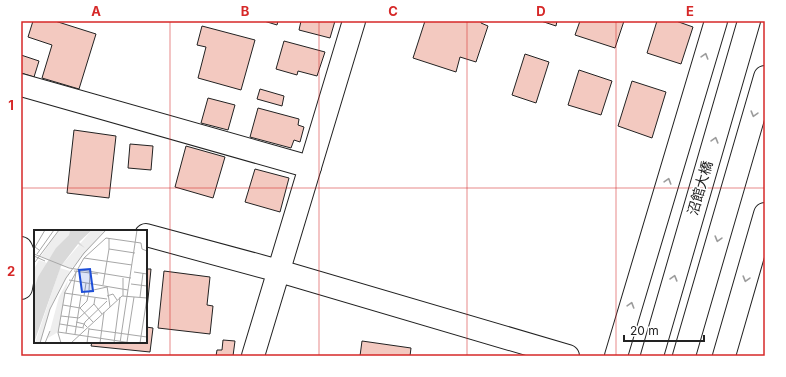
<svg xmlns="http://www.w3.org/2000/svg" width="786" height="377" viewBox="0 0 786 377" font-family="Inter,'Noto Sans JP',sans-serif">
<style>
.building{fill:#f3c9c0;stroke:#222}
.lines{fill:none;stroke-linecap:round;stroke-linejoin:round}
.street-casing{stroke:#222;stroke-width:24}
.secondary-casing{stroke:#222;stroke-width:24}
.street{stroke:#fff;stroke-width:22}
.secondary{stroke:#fff;stroke-width:22}
.oneway{stroke:#9c9c9c}
.grid{fill:none;stroke:#d62828;stroke-width:1;stroke-opacity:0.55}
.labels{text-anchor:middle;stroke-width:3;stroke-linejoin:round;paint-order:stroke}
.street-label{font-size:14px;fill:#222;stroke:#fff}
.inset-road{fill:none;stroke:#a7a7a7;stroke-width:1}
.view{fill:#1d4ed8;fill-opacity:0.15;stroke:#1d4ed8;stroke-width:2}
.inset-edge{fill:none;stroke:#222;stroke-width:2}
.neatline{fill:none;stroke:#d62828;stroke-width:1.5}
.grid-label{font-size:13px;text-anchor:middle;font-weight:bold;fill:#d62828}
</style>
<rect width="100%" height="100%" fill="#fff"/>
<!-- building -->
<g class="building">
<polygon points="33,21 55,21 96,34 79,89 42,78 52,45 28,37"/>
<polygon points="264,21 278,21 277,25"/>
<polygon points="301,21 335,21 330,38 299,30"/>
<polygon points="425,21 481,21 481,23 488,26 476,62 460,57 456,72 413,58"/>
<polygon points="541,21 557,21 556,26"/>
<polygon points="580,21 624,21 615,48 575,35"/>
<polygon points="657,21 676,21 693,27 681,64 647,53"/>
<polygon points="202,26 255,40 241,90 198,78 206,47 197,45"/>
<polygon points="284,41 325,52 317,76 298,71 297,75 276,69"/>
<polygon points="525,54 549,62 536,103 512,95"/>
<polygon points="21,55 39,61 34,77 21,73"/>
<polygon points="579,70 612,81 601,115 568,105"/>
<polygon points="632,81 666,92 652,138 618,126"/>
<polygon points="260,89 284,96 282,106 257,99"/>
<polygon points="208,98 235,105 228,130 201,123"/>
<polygon points="258,108 299,119 298,125 304,127 300,142 294,140 291,148 250,137"/>
<polygon points="74,130 116,136 109,198 67,193"/>
<polygon points="130,144 153,146 151,170 128,168"/>
<polygon points="186,146 225,157 213,198 175,187"/>
<polygon points="255,169 289,178 280,212 245,202"/>
<polygon points="146,269 151,269 146,319"/>
<polygon points="164,271 210,277 207,305 213,306 210,334 158,328"/>
<polygon points="146,327 153,328 150,352 91,346 92,342 146,342"/>
<polygon points="223,340 235,341 233,356 216,356 217,350 222,350"/>
<polygon points="362,341 411,348 410,356 360,356"/>
</g>
<g class="lines">
<!-- street casing -->
<g class="street-casing">
<g id="street">
<polyline points="21,85 310,167"/>
<polyline points="146,235 279,271 568,356"/>
<polyline points="21,248 26,260 21,288"/>
<polyline points="253,356 354,21"/>
<polyline points="616,356 716,21"/>
<polyline points="724,356 765,214"/>
</g>
</g>
<!-- secondary casing -->
<g class="secondary-casing">
<g id="secondary">
<polyline points="652,356 749,21"/>
<polyline points="684,356 765,77"/>
</g>
</g>
<!-- street -->
<use href="#street" class="street"/>
<!-- secondary -->
<use href="#secondary" class="secondary"/>
</g>
<!-- one-way arrows -->
<defs><path id="oneway-chevron" d="M-2-3.5L2.5 0L-2 3.5" fill="none" stroke-width="1.6" stroke-linecap="round" stroke-linejoin="round"/></defs>
<g class="oneway">
<use href="#oneway-chevron" transform="translate(705 56) rotate(-73)"/>
<use href="#oneway-chevron" transform="translate(754 114) rotate(106)"/>
<use href="#oneway-chevron" transform="translate(715 140) rotate(-74)"/>
<use href="#oneway-chevron" transform="translate(668 181) rotate(-73)"/>
<use href="#oneway-chevron" transform="translate(718 239) rotate(106)"/>
<use href="#oneway-chevron" transform="translate(674 278) rotate(-74)"/>
<use href="#oneway-chevron" transform="translate(746 279) rotate(106)"/>
<use href="#oneway-chevron" transform="translate(631 305) rotate(-73)"/>
</g>
<!-- grid -->
<path class="grid" d="M170 21V356M319 21V356M467 21V356M616 21V356M21 188H765"/>
<g class="labels">
<!-- street labels -->
<g class="street-label">
<text transform="translate(700 188) rotate(-74)" y="5">沼館大橋</text>
</g>
</g>
<!-- overview -->
<g transform="translate(34 230)">
<rect width="113" height="113" fill="#fff"/>
<path d="M25 0H36L35 5 14 30 7 26ZM58 0H72L38 38 27 36ZM5 30 13 33 0 59V39ZM26 38 36 41 17 76 6 113H1ZM34 50 24 102 14 108 25 67Z" fill="#eee"/>
<path d="M36 0H58L45 12 51 18 44 14 27 36 0 113V59L4 47 22 18 35 5Z" fill="#d9d9d9"/>
<path class="inset-road" d="M75 8V19L101 23M5 20 1 17 11 0M0 24 35 38 97 48M3 24 20 0M0 26 11 31M50 28 98 35M1 32 25 0M40 41 64 44M100 42 113 44M35 50 94 60M97 54 113 56M69 55 75 19M73 56 76 77M55 60 56 44M30 63 73 69M50 66 52 53M73 66 79 64 83 70M89 66V48M106 67 109 43M61 68 60 74 68 84M29 75 46 78 59 92M46 78 53 71 55 61 73 57M27 86 45 88 60 74M42 92 50 94 53 97M26 94 50 98M49 97 51 92 73 71M55 99 113 107M24 102 98 113M32 103 42 42M41 104 47 66M93 112 100 67M6 113 16 79 32 48 50 23 72 0M11 113 16 101M27 113 24 103 31 62 50 28 72 8 107 13 108 19 113 21M37 113 88 66 113 68M53 113 55 98M66 113 70 82M80 113 86 67M86 113 103 0M106 113 113 68"/>
<path class="view" d="M56 39 59 61 48 62 45 40Z"/>
<rect width="113" height="113" class="inset-edge"/>
</g>
<!-- border -->
<rect width="786" height="377" fill="none" stroke="#ffffff" stroke-width="44"/>
<!-- scale -->
<path d="M624 335v6h80v-6" fill="none" stroke="#222222" stroke-width="2"/>
<text x="630" y="335" font-size="12" fill="#222222" stroke="#ffffff" stroke-width="3" paint-order="stroke">20 m</text>
<rect x="22" y="22" width="742" height="333" class="neatline"/>
<g class="grid-label">
<text x="96" y="16">A</text>
<text x="245" y="16">B</text>
<text x="393" y="16">C</text>
<text x="541" y="16">D</text>
<text x="690" y="16">E</text>
<text x="11" y="110">1</text>
<text x="11" y="276">2</text>
</g>
</svg>
